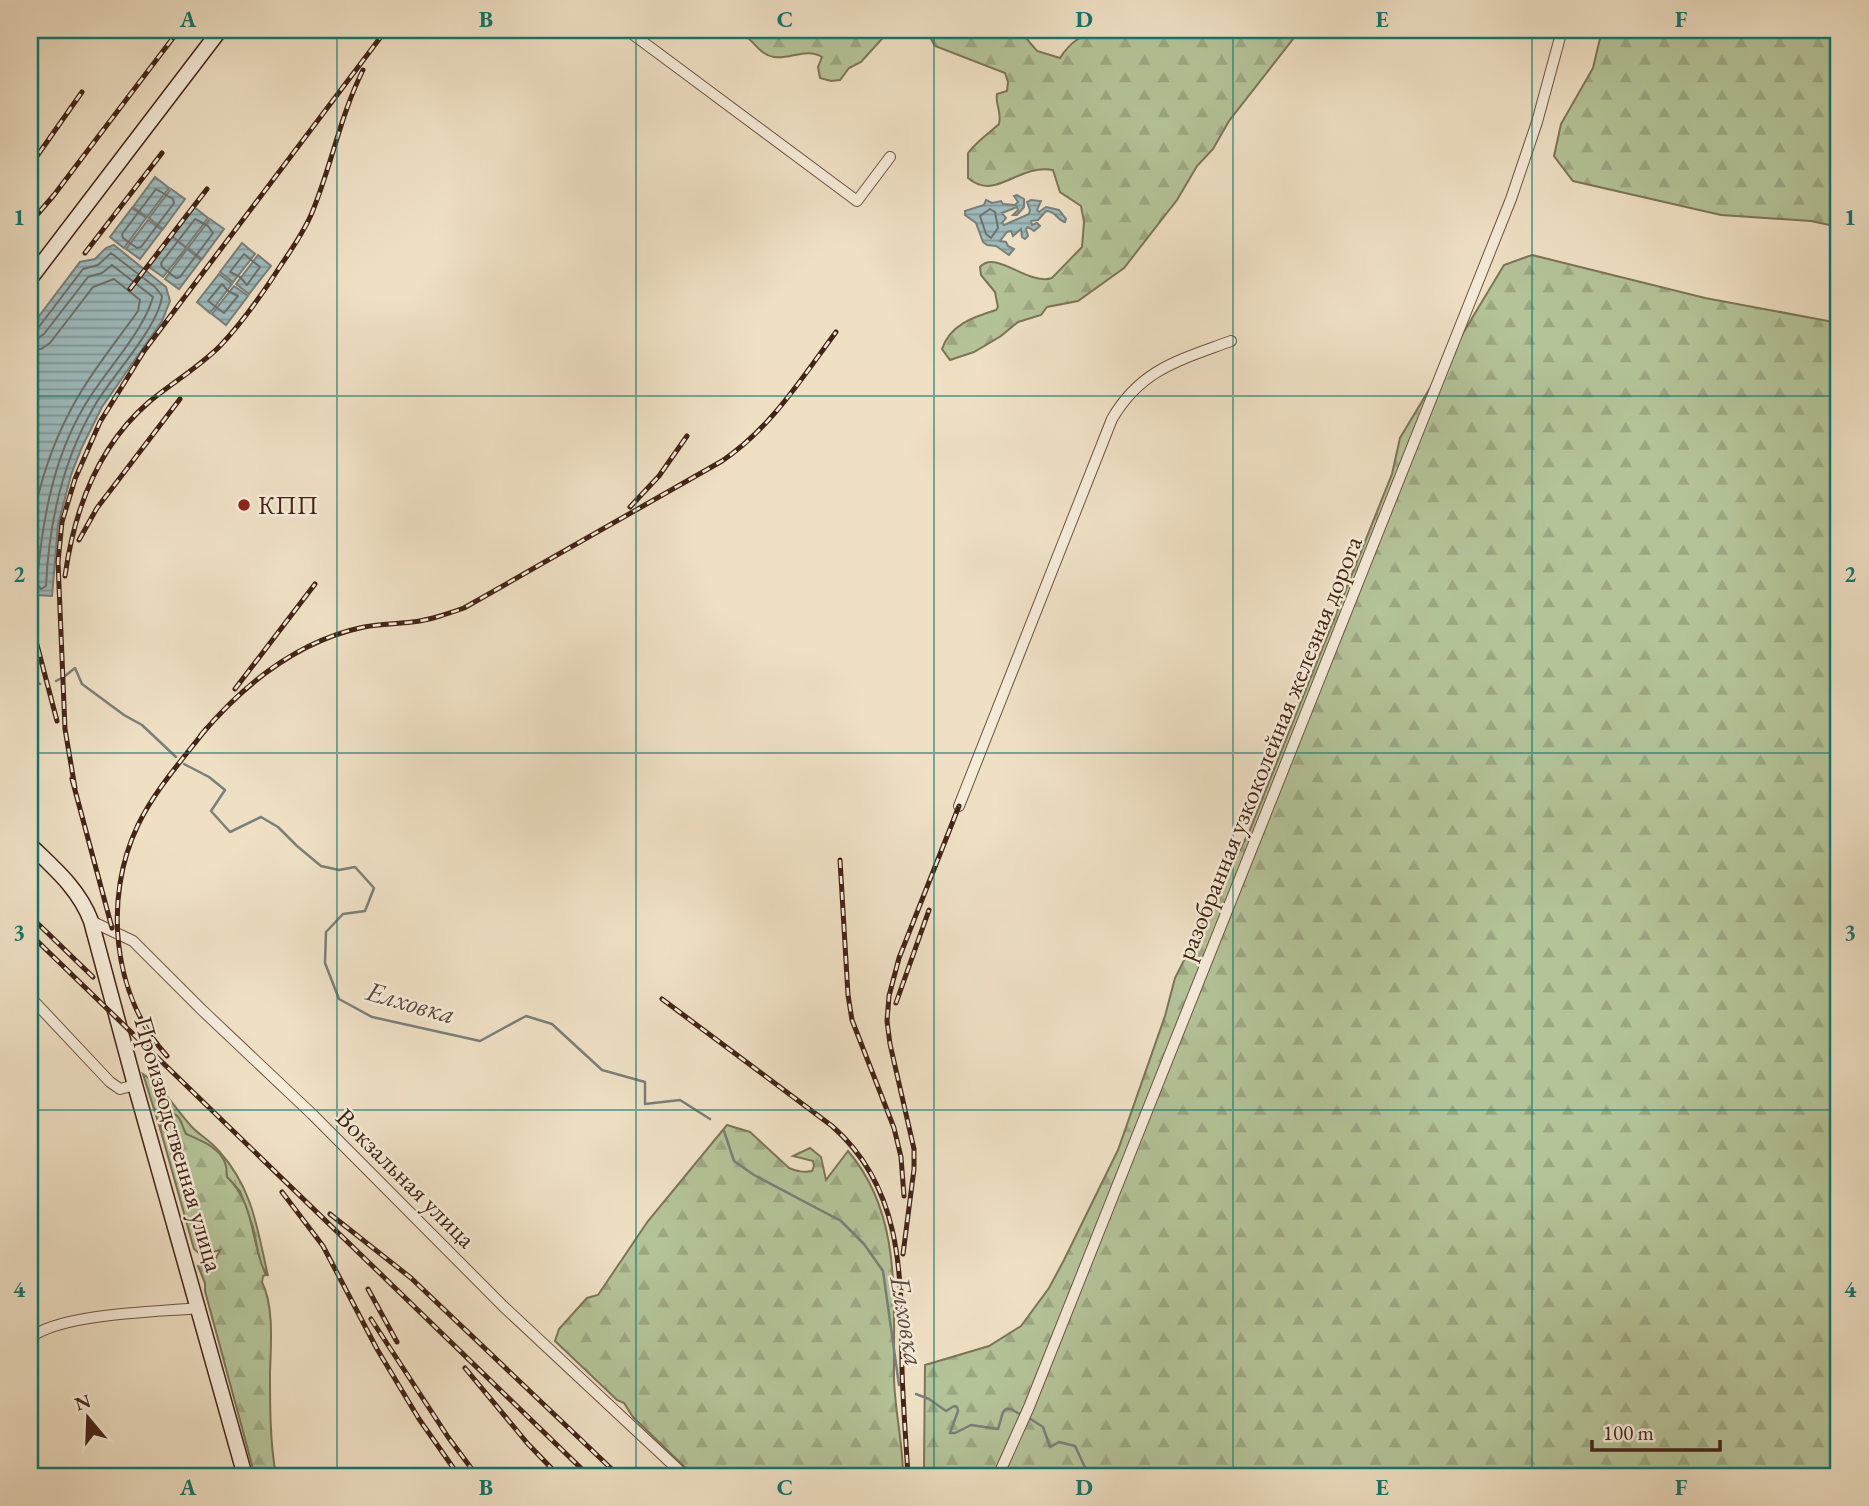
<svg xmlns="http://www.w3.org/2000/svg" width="1869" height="1506" viewBox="0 0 1869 1506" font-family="'EB Garamond',serif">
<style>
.grass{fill:url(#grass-tufts);stroke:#7c7457;stroke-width:2}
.forest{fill:url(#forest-firs);stroke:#7c7457;stroke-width:2}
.water{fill:url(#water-rules);stroke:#797f7a;stroke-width:2}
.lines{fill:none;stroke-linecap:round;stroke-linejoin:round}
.shore{stroke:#70706a;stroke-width:2}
.stream{stroke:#797f7a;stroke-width:2.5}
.street-casing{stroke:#6e5442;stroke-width:12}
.secondary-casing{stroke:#432516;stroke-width:17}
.street{stroke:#f5ebd9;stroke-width:10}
.secondary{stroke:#f5ebd9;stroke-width:14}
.rail-casing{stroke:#432516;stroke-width:5}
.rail{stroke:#f5ebd9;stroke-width:2.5;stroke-dasharray:8;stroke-linecap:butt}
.grid{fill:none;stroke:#0f766e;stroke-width:2;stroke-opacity:0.55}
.poi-dot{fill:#8f2418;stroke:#f5ebd9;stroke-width:2.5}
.labels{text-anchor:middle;stroke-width:5;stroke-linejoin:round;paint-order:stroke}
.poi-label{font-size:26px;fill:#432516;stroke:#f5ebd9;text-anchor:start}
.street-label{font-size:26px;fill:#432516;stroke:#f5ebd9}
.water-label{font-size:28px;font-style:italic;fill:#5a4a40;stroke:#f5ebd9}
.neatline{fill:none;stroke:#0f766e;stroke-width:2.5}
.grid-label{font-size:23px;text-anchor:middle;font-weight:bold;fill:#0f766e}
</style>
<defs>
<pattern id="grass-tufts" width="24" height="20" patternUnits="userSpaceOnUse" patternTransform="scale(1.75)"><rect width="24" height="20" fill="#b4c398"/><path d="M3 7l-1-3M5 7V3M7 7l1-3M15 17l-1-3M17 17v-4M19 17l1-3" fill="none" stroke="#9ca782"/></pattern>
<pattern id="forest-firs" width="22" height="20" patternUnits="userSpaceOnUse" patternTransform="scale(1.75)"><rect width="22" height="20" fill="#b4c398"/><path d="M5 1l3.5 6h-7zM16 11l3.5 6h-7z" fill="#9ca782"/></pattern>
<pattern id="water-rules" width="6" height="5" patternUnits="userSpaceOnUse" patternTransform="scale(1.75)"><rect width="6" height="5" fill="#9dbbbd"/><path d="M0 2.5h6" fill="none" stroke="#829899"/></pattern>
</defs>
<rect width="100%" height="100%" fill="#efe0c4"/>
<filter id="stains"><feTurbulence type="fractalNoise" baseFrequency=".00286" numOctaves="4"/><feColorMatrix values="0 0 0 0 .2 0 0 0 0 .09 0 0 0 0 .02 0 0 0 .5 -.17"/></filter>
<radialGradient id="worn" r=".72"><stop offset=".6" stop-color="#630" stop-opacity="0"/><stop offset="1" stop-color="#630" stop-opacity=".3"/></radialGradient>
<!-- grass -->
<path class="grass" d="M143 1074C163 1087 175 1108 191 1126 199 1135 211 1141 219 1151 253 1189 257 1228 268 1276L261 1265 253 1227 240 1191 227 1177 225 1163 209 1145 186 1134 176 1115 165 1112 160 1106 162 1124 160 1128Z"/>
<!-- forest -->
<g class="forest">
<path d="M728 30H890L861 62 849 68 840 80 831 81 820 78 818 67 822 57C807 47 789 60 774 57 760 55 754 41 743 34 738 31 732 31 728 30Z"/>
<path d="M926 30 1020 31 1037 51 1060 58C1071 41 1081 35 1102 30H1300L1229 121 1213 149 1197 166 1177 200 1124 268 1078 301 1047 307 1041 315 1018 322 1001 336 974 352 950 360 942 349C950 325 973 317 996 310L998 307 995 292 981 275 980 267C996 249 1028 286 1052 278L1082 247 1084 222 1081 206 1060 192 1053 170C1018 163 996 202 968 178V153C977 141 988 134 999 124 1002 111 995 105 997 94L1007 91 1008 82 1005 73 935 46Z"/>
<polygon points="1602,30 1839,30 1839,227 1811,221 1721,215 1573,181 1554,156 1561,124 1593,68"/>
<polygon points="1532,255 1705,298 1839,323 1839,1476 928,1476 924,1467 925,1365 989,1346 1021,1326 1049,1288 1064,1260 1118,1150 1165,1016 1175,978 1249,832 1392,474 1400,438 1504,265"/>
<path d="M159 1105C165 1111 173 1111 178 1117 182 1121 183 1129 186 1134 200 1140 222 1148 226 1166 227 1170 226 1173 227 1177 256 1205 250 1242 266 1275L263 1276 262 1282C274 1306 271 1344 270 1372 270 1408 270 1442 276 1476H255L205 1291V1283L198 1266 201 1262 215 1260 220 1250 201 1255 194 1249 160 1128 162 1124Z"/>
<path d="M727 1125 750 1132 789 1168C797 1171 803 1173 812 1171L814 1166 813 1161 793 1156 810 1148 821 1157 826 1180 848 1151C903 1215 893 1301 894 1379 895 1412 903 1444 903 1476H694L633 1417 624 1403 617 1400 555 1341 559 1329 587 1298 598 1295 648 1221Z"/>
</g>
<!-- water -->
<g class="water">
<polygon points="155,177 169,188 147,217 133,207"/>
<polygon points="171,189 185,199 163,229 149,218"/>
<path d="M1017 195 1024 199V207L1017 215H1013L1018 210 1017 207 1002 213 1006 218 1002 223 1004 225 1029 214 1030 210 1027 202 1031 200 1041 201 1037 210 1039 212 1046 207 1059 210 1066 219 1065 222C1057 220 1056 211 1046 211L1038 220 1031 221 1032 225 1037 223 1040 226 1034 231 1028 227 1026 229 1028 236 1025 239 1022 237 1021 229 1013 236 1011 231 1007 232 1000 241 1006 242 1008 246 1014 249 1009 255 996 246 987 245 983 242 976 223 965 215V211L984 205 986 200 992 203 1001 201 1003 204 1015 205 1018 202 1014 196Z"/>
<polygon points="194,207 208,218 186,247 172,236"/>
<polygon points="132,208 146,218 124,248 110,237"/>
<polygon points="210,219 224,229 202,259 188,248"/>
<polygon points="148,220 162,230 140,259 126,249"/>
<polygon points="172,237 186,248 163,277 149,267"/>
<polygon points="242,243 255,254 233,282 220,272"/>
<polygon points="114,245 166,287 170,301 162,321 102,407 82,447 71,475 58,525 52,596 35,595 30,579 30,328 80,262 95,259 106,248"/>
<polygon points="187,249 201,260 179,289 165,279"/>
<polygon points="258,255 271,266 249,294 236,284"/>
<polygon points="219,274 232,284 210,313 197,302"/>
<polygon points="234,286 248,296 226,325 212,314"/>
</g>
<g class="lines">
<!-- shore -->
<g class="shore">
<polygon points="156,189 173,199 174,203 141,247 137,248 123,238 122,234"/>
<polygon points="990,209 995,212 998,228 991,238 986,234 980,216"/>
<polygon points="195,219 208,226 213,233 180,277 176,278 162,267 161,263"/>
<polygon points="244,254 260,267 247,285 240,277 230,272"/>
<polygon points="222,284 228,291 238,296 224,313 208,301"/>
<path d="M30 331 38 328 83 269 98 265 111 253 155 287 162 296C159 326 112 376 95 405 62 461 49 522 46 586L41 589 36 583 30 582"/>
<path d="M30 340 37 339 44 334 88 277 102 273 112 265 153 297C144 330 109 367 90 397 56 449 44 510 38 571L30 573"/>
<path d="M30 350 41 349 50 343 93 287 114 279 140 300 138 311C118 339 96 366 79 395 53 439 37 488 30 538"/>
</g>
<!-- stream -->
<g class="stream">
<polyline points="30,680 40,684"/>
<polyline points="56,681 65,676 75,668 82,684 124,715 142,725 176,757"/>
<polyline points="184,764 209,777 225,790 211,811 230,832 261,817 278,827 297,846 321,866 339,870 355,867 374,888 365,911 343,914 326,932 325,963 339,999 372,1017 480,1041 526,1016 552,1024 602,1070 645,1082 645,1104 680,1100 710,1119"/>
<polyline points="724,1131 734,1161 754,1175 841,1221 864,1244 883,1271 899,1385"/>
<polyline points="916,1394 929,1399 946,1411 954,1406 957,1407 958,1411 950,1433 955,1433 971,1425 998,1429 1003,1412 1006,1409 1011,1409 1023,1416"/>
<polyline points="1029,1418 1043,1427 1050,1447 1059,1442 1075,1446 1089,1476"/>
</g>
<!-- street casing -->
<g class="street-casing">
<g id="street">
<polyline points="627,30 857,201 890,157"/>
<path d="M959 806 1112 419C1141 369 1180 360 1231 341"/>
<polyline points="91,921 133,941 202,1010 312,1114 503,1306 685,1476"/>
<polyline points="30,997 110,1082 120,1089 135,1085"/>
<path d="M30 1338C61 1313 157 1312 199 1308"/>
<polyline points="998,1476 1029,1407 1511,199 1537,122 1562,30"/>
</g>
</g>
<!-- secondary casing -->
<g class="secondary-casing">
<g id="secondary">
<polyline points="30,279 220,30"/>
<path d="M30 845C54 868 79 889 91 921L135 1085 245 1476"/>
</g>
</g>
<!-- street -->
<use href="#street" class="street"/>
<!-- secondary -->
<use href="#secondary" class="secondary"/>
<!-- rail casing -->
<g class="rail-casing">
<g id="rail">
<polyline points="30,166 82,92"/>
<polyline points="30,223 54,195 179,30"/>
<polyline points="85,253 162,153"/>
<polyline points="130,289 207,189"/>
<polyline points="630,507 659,476 687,436"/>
<polyline points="79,540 97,508 180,399"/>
<path d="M65 576C74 511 98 446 149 402 172 383 199 367 220 346 243 322 263 293 281 265 292 249 303 233 311 215 331 168 340 116 363 70"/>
<polyline points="30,618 57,721"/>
<polyline points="235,689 315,584"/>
<path d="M201 735C244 684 297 641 364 627 380 624 396 624 412 622 430 620 447 614 464 608L722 461C771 428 801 379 836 332"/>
<polyline points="72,779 112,928"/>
<polyline points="75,788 65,729 58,562 62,522 75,479 100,422 144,351 386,30"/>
<polyline points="840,860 848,995 852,1020 894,1128 901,1157 904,1196"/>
<polyline points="30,916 93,977"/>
<polyline points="30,934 589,1476"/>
<path d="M662 999 832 1126C905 1190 901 1280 902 1369 903 1405 906 1441 908 1476"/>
<polyline points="896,1003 929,910"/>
<path d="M167 1056C112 995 103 898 138 825 155 790 182 760 206 729"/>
<polyline points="282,1192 323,1246 377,1349 419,1419 459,1476"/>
<polyline points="330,1214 411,1278 619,1476"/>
<polyline points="903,1254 914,1169 914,1149 890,1044 887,1021 889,996 899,958 959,806"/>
<polyline points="368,1289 397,1342"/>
<polyline points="371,1319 448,1437 477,1476"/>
<polyline points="465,1368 528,1444 559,1476"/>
</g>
</g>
<!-- rail -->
<use href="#rail" class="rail"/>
</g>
<!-- grid -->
<path class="grid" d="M337 30V1476M636 30V1476M934 30V1476M1233 30V1476M1532 30V1476M30 396H1839M30 753H1839M30 1110H1839"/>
<!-- markers -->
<circle class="poi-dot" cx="244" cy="505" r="7"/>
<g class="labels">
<!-- poi labels -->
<g class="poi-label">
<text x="258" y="514">КПП</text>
</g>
<!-- street labels -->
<g class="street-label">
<text transform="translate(1269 748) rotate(-68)" y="9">разобранная узкоколейная железная дорога</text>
<text transform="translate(179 1144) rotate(74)" y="9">Производственная улица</text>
<text transform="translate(406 1178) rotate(45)" y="9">Вокзальная улица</text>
</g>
<!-- water labels -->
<g class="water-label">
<text transform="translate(411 1002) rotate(16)" y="10">Елховка</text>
<text transform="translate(908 1321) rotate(80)" y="10">Елховка</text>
</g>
</g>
<!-- margin -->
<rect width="1869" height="1506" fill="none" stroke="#efe0c4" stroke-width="77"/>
<!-- north arrow -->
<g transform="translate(88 1418) rotate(341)" stroke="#f5ebd9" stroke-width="5" paint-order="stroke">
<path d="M0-5L12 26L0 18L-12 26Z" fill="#432516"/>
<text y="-10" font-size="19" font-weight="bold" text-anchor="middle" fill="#432516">N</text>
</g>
<!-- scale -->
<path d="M1592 1440v10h128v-10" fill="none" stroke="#432516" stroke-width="3.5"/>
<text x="1603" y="1440" font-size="21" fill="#432516" stroke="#f5ebd9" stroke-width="5" paint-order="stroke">100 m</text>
<rect x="38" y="38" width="1792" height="1430" class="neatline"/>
<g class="grid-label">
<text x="188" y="27">A</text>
<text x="486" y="27">B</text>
<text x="785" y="27">C</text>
<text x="1084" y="27">D</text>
<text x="1382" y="27">E</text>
<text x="1681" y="27">F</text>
<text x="19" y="225">1</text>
<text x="1850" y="225">1</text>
<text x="19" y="582">2</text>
<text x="1850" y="582">2</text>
<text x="19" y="940">3</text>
<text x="1850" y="940">3</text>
<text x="19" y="1297">4</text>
<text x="1850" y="1297">4</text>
<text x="188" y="1495">A</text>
<text x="486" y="1495">B</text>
<text x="785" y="1495">C</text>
<text x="1084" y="1495">D</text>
<text x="1382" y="1495">E</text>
<text x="1681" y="1495">F</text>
</g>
<rect width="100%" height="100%" filter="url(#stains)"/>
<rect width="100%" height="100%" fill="url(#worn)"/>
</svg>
